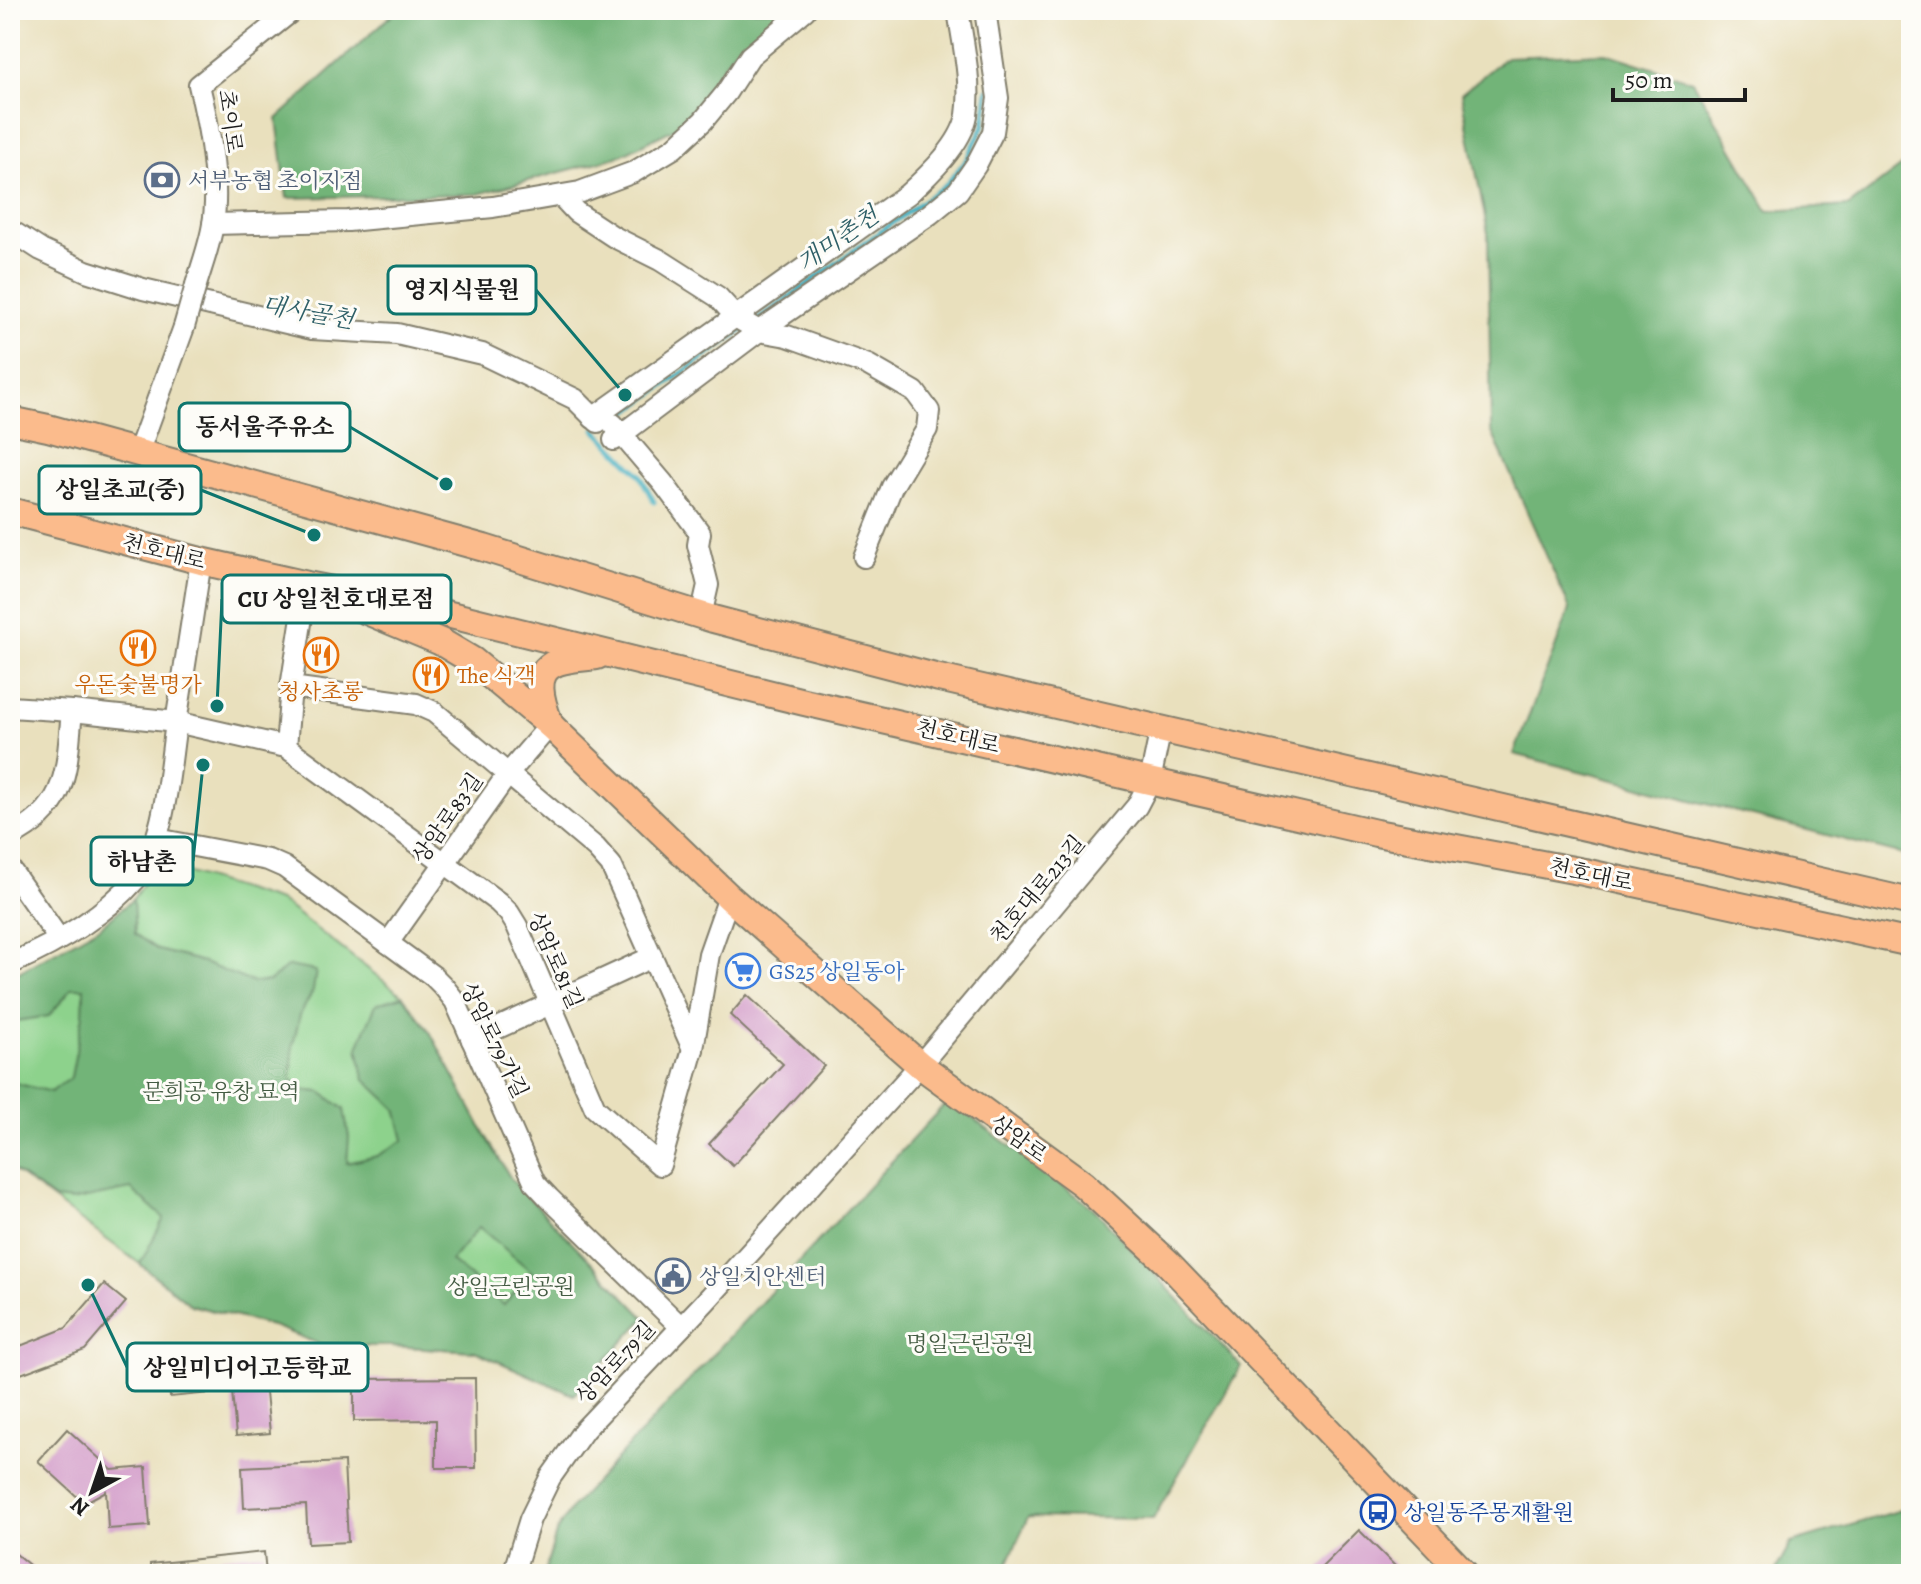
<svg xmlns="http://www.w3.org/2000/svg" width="1921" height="1584" viewBox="0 0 1921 1584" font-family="Alegreya,'Noto Serif KR',serif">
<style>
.green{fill:#8dd28c;stroke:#547754;stroke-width:2}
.forest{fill:#72b478;stroke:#47684a;stroke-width:2;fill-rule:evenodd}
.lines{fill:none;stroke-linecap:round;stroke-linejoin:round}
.stream{stroke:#45b1c2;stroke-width:5}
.building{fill:#d199c8}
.minor-casing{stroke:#827e6c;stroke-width:24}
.major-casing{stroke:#827e6c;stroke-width:30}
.minor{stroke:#fff;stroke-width:20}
.major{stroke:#fbbb8c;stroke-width:26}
.minor-bridge-casing{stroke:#827e6c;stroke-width:24;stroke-linecap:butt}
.minor-bridge{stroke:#fff;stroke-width:20}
.labels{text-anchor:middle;stroke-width:6;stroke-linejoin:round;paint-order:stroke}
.street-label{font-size:22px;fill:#1c1c1c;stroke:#fdfcf7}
.service-label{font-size:22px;fill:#4e5e75;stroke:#fdfcf7;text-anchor:start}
.food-label{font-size:22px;fill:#c56008;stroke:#fdfcf7}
.shop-label{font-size:22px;fill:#366cbe;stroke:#fdfcf7;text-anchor:start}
.park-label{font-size:22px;fill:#445c43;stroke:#fdfcf7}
.transit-label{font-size:22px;fill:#164399;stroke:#fdfcf7;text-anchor:start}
.water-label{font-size:24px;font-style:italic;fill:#2e5f67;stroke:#fdfcf7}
.leader{fill:none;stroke:#0f766e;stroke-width:3}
.callout-dot{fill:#0f766e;stroke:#fdfcf7;stroke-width:3}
.callout{fill:#fdfcf7;stroke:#0f766e;stroke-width:3}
.callout-label{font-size:24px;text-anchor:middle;font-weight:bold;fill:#1c1c1c}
</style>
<rect width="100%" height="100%" fill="#fdfcf7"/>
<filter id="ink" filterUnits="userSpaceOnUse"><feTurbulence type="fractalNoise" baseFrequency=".0125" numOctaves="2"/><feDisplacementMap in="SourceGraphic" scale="16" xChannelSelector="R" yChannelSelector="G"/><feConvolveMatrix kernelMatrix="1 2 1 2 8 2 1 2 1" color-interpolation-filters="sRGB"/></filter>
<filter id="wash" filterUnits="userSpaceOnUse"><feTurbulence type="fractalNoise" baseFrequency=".006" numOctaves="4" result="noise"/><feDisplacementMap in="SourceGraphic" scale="32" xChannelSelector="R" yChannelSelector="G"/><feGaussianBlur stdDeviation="1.8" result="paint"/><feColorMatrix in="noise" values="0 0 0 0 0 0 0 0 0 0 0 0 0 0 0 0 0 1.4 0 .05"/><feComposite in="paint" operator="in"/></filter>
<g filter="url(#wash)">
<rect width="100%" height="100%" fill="#e9e0bd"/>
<!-- green -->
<polygon class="green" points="157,863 282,902 403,996 430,1032 484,1133 511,1179 645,1318 574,1395 475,1351 391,1346 347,1346 319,1344 276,1327 191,1305 140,1264 10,1168 10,977 101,926 133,899"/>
<!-- forest -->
<g class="forest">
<polygon points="397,10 783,10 734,51 682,125 617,157 478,194 287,198 277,119"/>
<polygon points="1606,53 1693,81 1768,211 1849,206 1911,159 1911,857 1514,754 1570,609 1491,430 1488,233 1461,94 1506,57"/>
<path d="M133 899 135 934 158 950 196 960 254 983 270 981 288 966 316 971 313 991 300 1015 293 1045 291 1078 300 1090 321 1092 344 1109 349 1137 347 1163 377 1156 404 1140 396 1109 364 1078 358 1047 376 1004 403 996 430 1032 484 1133 511 1179 645 1318 574 1395 475 1351 391 1346H347L319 1344 276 1327 191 1305 140 1264 164 1218 131 1189 72 1201 54 1199 10 1168V1078L15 1083 51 1092 71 1077 83 1015 84 988H72L49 1016 10 1022V977L101 926ZM479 1227 532 1272 504 1305 451 1261Z"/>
<polygon points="949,1105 956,1106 1093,1208 1241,1366 1153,1519 1028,1517 1003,1574 544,1574 557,1530 572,1507 943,1106"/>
<polygon points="1901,1510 1911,1536 1911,1574 1774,1574 1791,1543"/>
</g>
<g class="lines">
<!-- stream -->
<g class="stream">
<polyline points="754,322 947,184 967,159 984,125 988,90"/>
<polyline points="617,419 746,328"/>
<polyline points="595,429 640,475 654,502"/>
</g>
</g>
<g id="blocks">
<!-- building -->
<g class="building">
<polygon points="747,995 824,1066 733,1166 709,1144 783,1064 730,1015"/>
<polygon points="104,1284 126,1302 85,1350 10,1378 10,1350 66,1328"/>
<polygon points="262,1352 270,1433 236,1436 232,1391 170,1397 167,1361"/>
<polygon points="475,1378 476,1468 436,1468 436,1420 354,1421 354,1379"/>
<polygon points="67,1429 112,1470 146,1467 150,1526 108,1529 106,1491 84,1503 38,1461"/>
<polygon points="344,1462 348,1542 308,1544 306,1505 244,1508 242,1467"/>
<polygon points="1359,1530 1403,1574 1315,1574"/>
<polygon points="10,1549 40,1574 10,1574"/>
<polygon points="264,1552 266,1574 150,1574 150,1564"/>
</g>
</g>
</g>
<g filter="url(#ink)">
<use href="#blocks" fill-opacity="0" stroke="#827e6c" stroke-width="2"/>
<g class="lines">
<!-- minor casing -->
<g class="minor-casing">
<g id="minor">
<polyline points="561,196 576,212 614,237 660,260 718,297 737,318 759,331 787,336 868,365 915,392 929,411 927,429 892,487 864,557"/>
<polyline points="213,224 348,221 493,207 580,192 634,172 674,148 703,121 726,93 750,56 805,10"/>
<polyline points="10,230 41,250 86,271 143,289 312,329 397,334 482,354 575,399 598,422"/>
<path d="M196 285C202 265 210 244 213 224 220 182 209 126 199 85L293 10"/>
<path d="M593 418 908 194C929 175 962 144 967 115 972 81 963 44 958 10"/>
<polyline points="613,424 663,483 700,533 698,545 708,585 701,616"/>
<polyline points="614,440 759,331 930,214 958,191 976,165 993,132 998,98 985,10"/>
<polyline points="138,453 184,327"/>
<polyline points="291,687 416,704 434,712 596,848 611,865 693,1049"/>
<polyline points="10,707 72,711 176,722 286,747 498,902 509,913 517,926 595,1108 660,1165 693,1049 709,954 729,897"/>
<polyline points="286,747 291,687 307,585"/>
<path d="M10 837C70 807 66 769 72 711"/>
<polyline points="157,839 268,860 284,867 433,976 443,986 455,1001 535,1183 549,1198 681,1327"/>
<polyline points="10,869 59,939"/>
<polyline points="388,943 508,774 550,725"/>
<path d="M10 964C56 944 102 918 135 880 166 843 169 769 176 723 184 669 193 615 201 561"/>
<polyline points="472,1040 652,957"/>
<polyline points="513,1574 530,1519 550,1478 584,1430 706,1301 920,1065 1137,806 1150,781 1161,728"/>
</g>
</g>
<!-- major casing -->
<g class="major-casing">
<g id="major">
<polyline points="10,420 48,428 484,548 713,619 939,678 1911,902"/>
<polyline points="10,511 201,561 307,585 410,605 804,702 1376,833 1584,872 1911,943"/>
<polyline points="345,602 441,642 473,661 550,725 729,897 920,1065 1083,1184 1167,1262 1465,1574"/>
<path d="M550 725C543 706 529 672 558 662 570 658 585 658 597 656"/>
</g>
</g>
<!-- minor -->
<use href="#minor" class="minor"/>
<!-- major -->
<use href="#major" class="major"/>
<!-- minor-bridge casing -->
<g class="minor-bridge-casing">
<polyline id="minor-bridge" points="184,327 196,285"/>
</g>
<!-- minor-bridge -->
<use href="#minor-bridge" class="minor-bridge"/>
</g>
</g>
<!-- icons -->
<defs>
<g id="bank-ring" transform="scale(1.8)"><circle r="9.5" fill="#fdfcf7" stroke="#5c6f8a" stroke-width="1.5"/><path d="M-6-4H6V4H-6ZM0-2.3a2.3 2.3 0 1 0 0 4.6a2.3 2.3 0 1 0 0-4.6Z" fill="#5c6f8a"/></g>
<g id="restaurant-ring" transform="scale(1.8)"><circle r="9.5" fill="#fdfcf7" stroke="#e8710a" stroke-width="1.5"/><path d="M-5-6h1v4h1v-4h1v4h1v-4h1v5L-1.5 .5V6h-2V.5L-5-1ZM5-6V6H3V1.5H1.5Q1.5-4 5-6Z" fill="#e8710a"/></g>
<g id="supermarket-ring" transform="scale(1.8)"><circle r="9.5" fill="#fdfcf7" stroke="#3f7fe0" stroke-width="1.5"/><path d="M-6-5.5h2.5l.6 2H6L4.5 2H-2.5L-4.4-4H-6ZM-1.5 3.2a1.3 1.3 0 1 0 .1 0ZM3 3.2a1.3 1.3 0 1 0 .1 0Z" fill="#3f7fe0"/></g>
<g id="civic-ring" transform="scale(1.8)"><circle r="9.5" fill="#fdfcf7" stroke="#5c6f8a" stroke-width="1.5"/><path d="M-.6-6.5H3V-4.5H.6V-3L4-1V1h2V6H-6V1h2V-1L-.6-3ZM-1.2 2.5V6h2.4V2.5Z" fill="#5c6f8a"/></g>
<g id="bus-ring" transform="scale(1.8)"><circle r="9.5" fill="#fdfcf7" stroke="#1a4fb4" stroke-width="1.5"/><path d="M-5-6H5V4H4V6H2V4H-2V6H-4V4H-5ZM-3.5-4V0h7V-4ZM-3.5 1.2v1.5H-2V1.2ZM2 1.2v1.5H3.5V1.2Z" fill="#1a4fb4"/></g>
</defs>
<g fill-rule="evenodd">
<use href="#bank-ring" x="162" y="180"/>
<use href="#restaurant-ring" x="138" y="648"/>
<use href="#restaurant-ring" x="321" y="655"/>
<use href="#restaurant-ring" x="431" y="675"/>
<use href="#supermarket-ring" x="743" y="971"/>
<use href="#civic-ring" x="673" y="1276"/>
<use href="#bus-ring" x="1378" y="1512"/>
</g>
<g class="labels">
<!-- street labels -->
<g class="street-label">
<text transform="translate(231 121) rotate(82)" y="8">초이로</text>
<text transform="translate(164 551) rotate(14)" y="8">천호대로</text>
<text transform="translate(958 736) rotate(13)" y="8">천호대로</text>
<text transform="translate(447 818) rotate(-55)" y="8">상암로83길</text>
<text transform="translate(1591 874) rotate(12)" y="8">천호대로</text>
<text transform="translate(1037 889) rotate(-50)" y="8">천호대로213길</text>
<text transform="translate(556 960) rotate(66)" y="8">상암로81길</text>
<text transform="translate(495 1040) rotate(64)" y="8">상암로79가길</text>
<text transform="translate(1019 1138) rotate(36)" y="8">상암로</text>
<text transform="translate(615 1362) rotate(-47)" y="8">상암로79길</text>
</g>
<!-- service labels -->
<g class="service-label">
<text x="188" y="188">서부농협 초이지점</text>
<text x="699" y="1284">상일치안센터</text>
</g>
<!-- food labels -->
<g class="food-label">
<text x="457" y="683" text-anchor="start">The 식객</text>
<text x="138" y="692">우돈숯불명가</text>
<text x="321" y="699">청사초롱</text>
</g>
<!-- shop labels -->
<g class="shop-label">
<text x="769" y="979">GS25 상일동아</text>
</g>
<!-- park labels -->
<g class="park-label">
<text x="221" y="1099">문희공 유창 묘역</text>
<text x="511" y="1294">상일근린공원</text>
<text x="970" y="1351">명일근린공원</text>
</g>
<!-- transit labels -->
<g class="transit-label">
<text x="1404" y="1520">상일동주몽재활원</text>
</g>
<!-- water labels -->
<g class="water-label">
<text transform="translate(838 239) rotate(-35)" y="8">개미촌천</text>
<text transform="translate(308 312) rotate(10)" y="8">대사골천</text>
</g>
</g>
<!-- callouts -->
<path class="leader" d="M625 395L536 290M446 484L350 427M314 535L201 490M217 706L222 599M203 765L193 861M88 1285L127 1367"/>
<g class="callout-dot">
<circle cx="625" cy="395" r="8"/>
<circle cx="446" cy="484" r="8"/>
<circle cx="314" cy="535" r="8"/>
<circle cx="217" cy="706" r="8"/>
<circle cx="203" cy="765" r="8"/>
<circle cx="88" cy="1285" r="8"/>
</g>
<g class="callout">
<rect x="388" y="266" width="148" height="48" rx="8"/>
<rect x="179" y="403" width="171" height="48" rx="8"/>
<rect x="39" y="466" width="162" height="48" rx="8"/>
<rect x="222" y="575" width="229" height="48" rx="8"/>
<rect x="91" y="837" width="102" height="48" rx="8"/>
<rect x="127" y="1343" width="241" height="48" rx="8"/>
</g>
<g class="callout-label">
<text x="462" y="298">영지식물원</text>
<text x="265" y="435">동서울주유소</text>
<text x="120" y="498">상일초교(중)</text>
<text x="336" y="607">CU 상일천호대로점</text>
<text x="142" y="870">하남촌</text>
<text x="247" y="1376">상일미디어고등학교</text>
</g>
<!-- margin -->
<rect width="1921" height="1584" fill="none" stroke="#fdfcf7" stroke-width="40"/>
<!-- north arrow -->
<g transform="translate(92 1492) rotate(220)" stroke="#fdfcf7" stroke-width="6" paint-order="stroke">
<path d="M0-6L14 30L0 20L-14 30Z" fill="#1c1c1c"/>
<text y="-12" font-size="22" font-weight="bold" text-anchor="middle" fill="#1c1c1c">N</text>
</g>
<!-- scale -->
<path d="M1613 88v12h132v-12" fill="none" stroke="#1c1c1c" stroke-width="4"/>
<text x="1625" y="88" font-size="24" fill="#1c1c1c" stroke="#fdfcf7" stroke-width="6" paint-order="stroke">50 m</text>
</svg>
